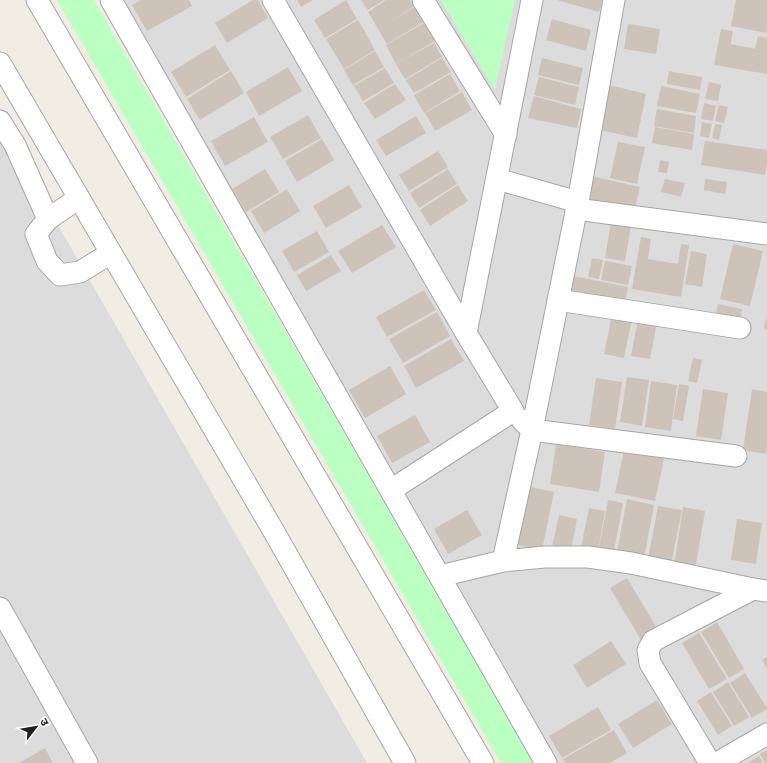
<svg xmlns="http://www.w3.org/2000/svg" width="767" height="763" viewBox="0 0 767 763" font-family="Manrope,'Noto Sans Devanagari',sans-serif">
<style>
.residential{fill:#dddcdc}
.park{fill:#bcffc3}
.building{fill:#cdc3b9}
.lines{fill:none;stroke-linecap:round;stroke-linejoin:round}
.minor-casing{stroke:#a6a6a6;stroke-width:23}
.minor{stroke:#fff;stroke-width:21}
</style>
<rect width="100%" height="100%" fill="#f1ede4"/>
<!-- residential -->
<g class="residential">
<polygon points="113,0 767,0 767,763 553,763"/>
<polygon points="0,124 367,763 0,763"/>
</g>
<!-- park -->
<g class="park">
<polygon points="57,0 94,0 535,763 501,763"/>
<polygon points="441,0 515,0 495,90"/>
</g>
<!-- building -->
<g class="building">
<polygon points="141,0 189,0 192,6 147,31 132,5"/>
<polygon points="253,0 258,0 268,18 227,43 215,23"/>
<polygon points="297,0 313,0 301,7"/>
<polygon points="346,0 357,19 325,38 314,20"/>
<polygon points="361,0 384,0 368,10"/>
<polygon points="386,0 410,0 414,6 386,24 414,7 423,22 387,44 368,12"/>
<polygon points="557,0 603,0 599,12"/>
<polygon points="736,0 767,0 767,27 766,33 731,26"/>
<polygon points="552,19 591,30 586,51 546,40"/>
<polygon points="358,20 366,33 360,37 366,34 375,50 344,69 326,39"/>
<polygon points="424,23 435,41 396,64 386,45"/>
<polygon points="628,24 660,29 656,54 624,49"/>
<polygon points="721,29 733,31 731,44 755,49 758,36 767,38 767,74 714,65"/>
<polygon points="434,43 442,57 405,79 396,64"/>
<polygon points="215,45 230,70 186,97 171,72"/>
<polygon points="375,51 384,67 353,85 344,70"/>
<polygon points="442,58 451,72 414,93 406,80"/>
<polygon points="542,58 583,68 579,85 538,75"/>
<polygon points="288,67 302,91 259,116 246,92"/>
<polygon points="385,68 394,83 363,101 354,86"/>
<polygon points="231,71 244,93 200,120 187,99"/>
<polygon points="669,71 702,77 700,90 667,84"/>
<polygon points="450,74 460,91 424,113 414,95"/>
<polygon points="539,77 579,87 575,105 534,95"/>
<polygon points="709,82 721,85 718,101 705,99"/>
<polygon points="395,84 406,100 375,119 364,103"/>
<polygon points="609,85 646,94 637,138 599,130"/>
<polygon points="661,86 700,94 696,113 657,106"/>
<polygon points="462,92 472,110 435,131 425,113"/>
<polygon points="534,96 581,109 577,128 528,118"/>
<polygon points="704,103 716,106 713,121 701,119"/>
<polygon points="719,105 728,107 724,123 715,121"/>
<polygon points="657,109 696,116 694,133 654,126"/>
<polygon points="308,115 321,138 283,159 270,137"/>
<polygon points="416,116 426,133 386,156 376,140"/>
<polygon points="254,117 268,142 225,166 211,141"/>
<polygon points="702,122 712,124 709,138 700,136"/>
<polygon points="715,124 722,125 719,140 712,138"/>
<polygon points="655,127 694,134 692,150 652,143"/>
<polygon points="322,139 334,160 297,182 285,161"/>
<polygon points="705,141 767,150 767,164 765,175 701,165"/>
<polygon points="618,142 645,147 637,184 610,178"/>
<polygon points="438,151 448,167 409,191 399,175"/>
<polygon points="660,160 669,162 667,173 658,172"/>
<polygon points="265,169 279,192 246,212 232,189"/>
<polygon points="448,169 457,184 419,208 410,193"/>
<polygon points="591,176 640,187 634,212 586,201"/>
<polygon points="665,179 685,183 681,197 661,192"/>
<polygon points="705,179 727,182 725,194 704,190"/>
<polygon points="349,185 362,207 326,228 313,206"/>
<polygon points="458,185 468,201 430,226 420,210"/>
<polygon points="287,189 300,211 264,233 251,211"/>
<polygon points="611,222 631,226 625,261 605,258"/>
<polygon points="382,225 396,247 352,273 338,251"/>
<polygon points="317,231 329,252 294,272 282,251"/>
<polygon points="641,237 651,239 648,259 678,264 681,244 689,245 681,297 632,289"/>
<polygon points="733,244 763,251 750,306 720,299"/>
<polygon points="691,251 707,254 702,287 685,284"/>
<polygon points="331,255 341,271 306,291 297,275"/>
<polygon points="592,258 603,260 599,279 588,277"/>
<polygon points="605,261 632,266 628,285 601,280"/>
<polygon points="574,276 628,287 624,309 570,298"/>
<polygon points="424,290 436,310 387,337 376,317"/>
<polygon points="718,304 742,309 740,325 715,320"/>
<polygon points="437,312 450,336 403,363 389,339"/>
<polygon points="612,315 632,319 624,358 604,354"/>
<polygon points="638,319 657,323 650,359 631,356"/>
<polygon points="766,319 767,319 767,329 764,329"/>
<polygon points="451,339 464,361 416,388 404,366"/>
<polygon points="693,358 702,360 697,383 688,381"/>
<polygon points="390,366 406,394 365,418 349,390"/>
<polygon points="627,377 649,380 642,426 620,422"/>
<polygon points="596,378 622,382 615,429 589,425"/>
<polygon points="651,381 677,385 671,431 645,427"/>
<polygon points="679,384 689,386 683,421 673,419"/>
<polygon points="703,389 728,393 721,440 696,436"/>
<polygon points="752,389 767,392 767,444 766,454 743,450"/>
<polygon points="415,415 430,442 392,463 377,436"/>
<polygon points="556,444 605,452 599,492 550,484"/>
<polygon points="625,445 665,454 655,501 615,493"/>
<polygon points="525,486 554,492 542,550 513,544"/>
<polygon points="627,499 654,505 644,558 617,552"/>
<polygon points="608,500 623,503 613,556 598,553"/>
<polygon points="658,506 682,510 671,565 648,560"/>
<polygon points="683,507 705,511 695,570 674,566"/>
<polygon points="589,508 605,511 597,556 580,552"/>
<polygon points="467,510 482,535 448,554 434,529"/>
<polygon points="559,515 577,519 570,556 551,552"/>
<polygon points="737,519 762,523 756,564 731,560"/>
<polygon points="627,578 658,630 641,640 610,588"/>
<polygon points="717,622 744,669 729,678 701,632"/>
<polygon points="699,633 727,679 709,689 682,643"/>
<polygon points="611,641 626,664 587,688 573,665"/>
<polygon points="767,657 767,670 762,660"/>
<polygon points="745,673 767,708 767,709 752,718 730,683"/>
<polygon points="728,682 749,717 734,726 713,692"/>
<polygon points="711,692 732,726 718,735 697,701"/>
<polygon points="657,700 672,724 633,748 618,724"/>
<polygon points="598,707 611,730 562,758 549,736"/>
<polygon points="614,730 627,753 610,763 565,763 563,759"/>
<polygon points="45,748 53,763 19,763"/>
<polygon points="767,750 767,763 765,763 760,754"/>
<polygon points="759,756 763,763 748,763"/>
</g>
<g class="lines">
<!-- minor casing -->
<g class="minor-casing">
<g id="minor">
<polyline points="37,0 483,763"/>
<polyline points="111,0 546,763"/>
<polyline points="273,0 466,333 513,411 391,490"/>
<polyline points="423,0 506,135"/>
<polyline points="0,63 273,530 405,763"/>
<polyline points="0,121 15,145 48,219"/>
<polyline points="497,179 578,202"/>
<polyline points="79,198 48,219 36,234 47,261 60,275 80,272 111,253"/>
<polyline points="576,209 767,234"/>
<polyline points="558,300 740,328"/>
<polyline points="466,333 532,0"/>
<polyline points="522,420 532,430 736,456"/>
<polyline points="503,561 532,430 578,202 614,0"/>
<polyline points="440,576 503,561 545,557 588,557 631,563 753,589 767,591"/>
<polyline points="0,608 87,763"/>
<polyline points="710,763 650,663 648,650 653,641 753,589"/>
<polyline points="717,763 767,734"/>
</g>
</g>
<!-- minor -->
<use href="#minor" class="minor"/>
</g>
<!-- north arrow -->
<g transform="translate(36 727) rotate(59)" stroke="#ffffff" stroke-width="3" paint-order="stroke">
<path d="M0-3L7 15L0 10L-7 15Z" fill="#1f1f1f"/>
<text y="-6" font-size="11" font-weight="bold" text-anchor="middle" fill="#1f1f1f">उ</text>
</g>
</svg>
